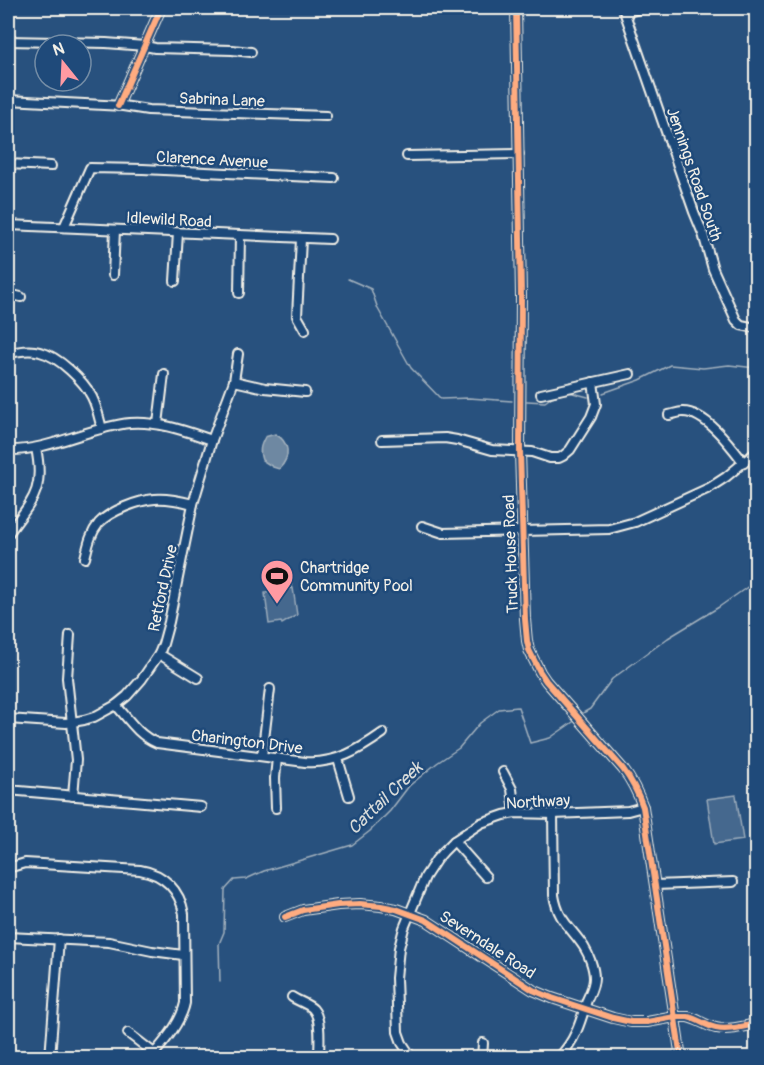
<svg xmlns="http://www.w3.org/2000/svg" width="764" height="1065" viewBox="0 0 764 1065" font-family="Pangolin,sans-serif">
<style>
.green{fill:#45688e;stroke:#9cacbb;stroke-width:1.5}
.water{fill:#6e88a2;stroke:#a4b2be;stroke-width:1.5}
.lines{fill:none;stroke-linecap:round;stroke-linejoin:round}
.stream{stroke:#a4b2be;stroke-width:1.5}
.minor-casing{stroke:#f4f1e8;stroke-width:12}
.minor{stroke:#1f4a7a;stroke-width:8}
.cycleway-casing{stroke:#1f4a7a;stroke-width:10}
.cycleway{stroke:#ffac80;stroke-width:6}
.labels{text-anchor:middle;stroke-width:5;stroke-linejoin:round;paint-order:stroke}
.street-label{font-size:16px;fill:#f4f1e8;stroke:#1f4a7a}
.poi-label{font-size:16px;fill:#f4f1e8;stroke:#1f4a7a;text-anchor:start}
.water-label{font-size:18px;font-style:italic;fill:#d9dcda;stroke:#1f4a7a}
</style>
<rect width="100%" height="100%" fill="#28517e"/>
<filter id="ink" filterUnits="userSpaceOnUse"><feTurbulence type="fractalNoise" baseFrequency=".0167" numOctaves="2"/><feDisplacementMap in="SourceGraphic" scale="12" xChannelSelector="R" yChannelSelector="G"/><feConvolveMatrix kernelMatrix="1 2 1 2 8 2 1 2 1" color-interpolation-filters="sRGB"/></filter>
<g filter="url(#ink)">
<!-- green -->
<g class="green">
<polygon points="285,563 287,576 290,576 292,587 274,590 270,565"/>
<polygon points="293,588 297,615 282,624 281,622 269,624 265,593"/>
<polygon points="736,795 743,840 714,844 707,799"/>
</g>
<!-- water -->
<path class="water" d="M275 434C290 442 291 457 279 469L273 467 262 460C259 451 260 446 265 437Z"/>
<g class="lines">
<!-- stream -->
<g class="stream">
<polyline points="348,279 371,289 378,309 411,368 441,399 469,398 512,401"/>
<polyline points="603,393 640,380 670,365 703,368 729,365 756,368"/>
<polyline points="527,401 545,402 552,397 569,392 588,397"/>
<polyline points="583,713 590,709 612,679 668,638 719,607 756,581"/>
<polyline points="220,982 219,944 224,932 225,890 234,880 246,879 264,871 352,845 370,831 390,811 409,786 437,763 459,748 480,723 499,709 518,707 530,743 550,738 573,722"/>
</g>
<!-- minor casing -->
<g class="minor-casing">
<g id="minor">
<path d="M516 8 521 296 520 451 525 619 527 641 529 650 540 672 546 681 623 769C632 781 638 793 643 807L681 1058"/>
<polyline points="623,8 694,212 703,234 713,269 736,320 741,325 756,328"/>
<polyline points="625,13 642,8"/>
<polyline points="8,41 106,43 145,46 155,48 232,50 251,52"/>
<polyline points="8,100 123,106 148,110 326,116"/>
<polyline points="118,106 161,8"/>
<polyline points="407,156 519,154"/>
<polyline points="8,164 51,166"/>
<polyline points="8,225 330,239"/>
<polyline points="64,227 90,168 143,169 334,178"/>
<polyline points="301,239 297,316 305,330"/>
<polyline points="113,275 115,230"/>
<polyline points="175,281 178,233"/>
<polyline points="239,293 240,236"/>
<polyline points="8,294 21,297"/>
<path d="M8 354C18 351 29 349 40 352 58 356 84 381 92 397 97 407 99 418 102 429"/>
<polyline points="234,381 265,388 305,392"/>
<polyline points="541,394 630,374"/>
<path d="M669 415C674 414 678 412 683 412 706 412 731 446 744 463"/>
<polyline points="158,424 164,374"/>
<polyline points="382,440 445,438 457,440 492,450 532,452 550,458 559,458 563,456 570,450 591,417 596,404 593,382"/>
<path d="M8 450C50 451 89 427 130 423 159 421 185 431 212 440"/>
<polyline points="422,526 443,533 609,529 635,522 709,488 726,477 756,452"/>
<path d="M8 534C32 500 45 492 36 448"/>
<path d="M85 558C88 546 90 534 99 523 110 511 139 500 155 499 167 498 181 501 193 504"/>
<polyline points="70,635 67,678 76,760 73,796"/>
<polyline points="159,654 198,678"/>
<path d="M116 705C129 720 138 735 157 743L305 762C336 764 359 750 383 733"/>
<polyline points="8,719 66,723 84,720 94,717 116,705 127,696 142,679 159,654 163,644 169,622 193,504 212,440 234,381 238,354"/>
<polyline points="262,756 270,689"/>
<polyline points="338,759 349,796"/>
<polyline points="503,772 512,789 515,813"/>
<polyline points="8,790 201,807"/>
<polyline points="276,808 275,778 277,758"/>
<path d="M553 814 554 895C558 921 571 927 584 947 589 955 594 968 594 978 594 986 590 993 587 1000 581 1021 575 1042 558 1058"/>
<polyline points="454,841 486,877"/>
<path d="M8 868 25 863 140 870C164 874 180 890 184 914L185 1003C181 1023 164 1043 150 1058"/>
<polyline points="655,885 733,882"/>
<path d="M285 917 303 910 338 905 360 904 381 906 396 909 426 920 533 990 552 998 613 1018 631 1022H647L675 1017H688C698 1019 706 1026 716 1028 729 1031 744 1026 756 1024"/>
<polyline points="8,937 109,942 152,951 183,955"/>
<path d="M292 997C298 1001 308 1004 313 1009 322 1019 319 1045 319 1058"/>
<polyline points="128,1033 154,1053"/>
<polyline points="50,1058 59,939"/>
<polyline points="412,1058 402,1043 398,1032 396,978 399,948 404,928 425,877 436,860 443,852 454,841 481,823 504,815 515,813 553,814 628,811 643,807"/>
<polyline points="482,1058 483,1043"/>
</g>
</g>
<!-- minor -->
<use href="#minor" class="minor"/>
<!-- cycleway casing -->
<g class="cycleway-casing">
<g id="cycleway">
<path d="M516 8 521 296 520 451 525 619 527 641 529 650 540 672 546 681 623 769C632 781 638 793 643 807L681 1058"/>
<polyline points="118,106 161,8"/>
<path d="M285 917 303 910 338 905 360 904 381 906 396 909 426 920 533 990 552 998 613 1018 631 1022H647L675 1017H688C698 1019 706 1026 716 1028 729 1031 744 1026 756 1024"/>
</g>
</g>
<!-- cycleway -->
<use href="#cycleway" class="cycleway"/>
</g>
</g>
<!-- icons -->
<defs>
<g id="stadium-pin" transform="scale(1.725)"><path d="M0 17L-7.5 6A9.5 9.5 0 1 1 7.5 6Z" fill="#ff9aa2" stroke="#1f4a7a"/><path d="M0-5a6.5 5 0 1 0 0 10a6.5 5 0 1 0 0-10ZM-3.5-1.8h7v3.6h-7Z" fill="#111"/></g>
</defs>
<g fill-rule="evenodd">
<use href="#stadium-pin" x="277" y="576"/>
</g>
<g class="labels">
<!-- street labels -->
<g class="street-label">
<text transform="translate(222 99) rotate(2)" y="6">Sabrina Lane</text>
<text transform="translate(212 159) rotate(3)" y="6">Clarence Avenue</text>
<text transform="translate(695 174) rotate(71)" y="6">Jennings Road South</text>
<text transform="translate(169 219) rotate(3)" y="6">Idlewild Road</text>
<text transform="translate(510 554) rotate(-92)" y="6">Truck House Road</text>
<text transform="translate(162 588) rotate(-78)" y="6">Retford Drive</text>
<text transform="translate(247 741) rotate(7)" y="6">Charington Drive</text>
<text transform="translate(538 801) rotate(-3)" y="6">Northway</text>
<text transform="translate(488 944) rotate(33)" y="6">Severndale Road</text>
</g>
<!-- poi labels -->
<g class="poi-label">
<text x="300" y="573">Chartridge<tspan x="300" dy="18">Community Pool</tspan></text>
</g>
<!-- water labels -->
<g class="water-label">
<text transform="translate(385 798) rotate(-44)" y="6">Cattail Creek</text>
</g>
</g>
<!-- margin -->
<rect width="764" height="1065" fill="none" stroke="#1f4a7a" stroke-width="30"/>
<rect x="15" y="15" width="734" height="1035" fill="none" stroke="#f4f1e8" stroke-width="2" filter="url(#ink)"/>
<!-- north arrow -->
<g transform="translate(63 63) rotate(342)"><circle r="28" fill="#1f4a7a" stroke="#748da6" stroke-width="1.5"/>
<path d="M0-4.5L10 22L0 15L-10 22Z" fill="#ff9aa2"/>
<text y="-9" font-size="16" font-weight="bold" text-anchor="middle" fill="#f4f1e8">N</text>
</g>
</svg>
